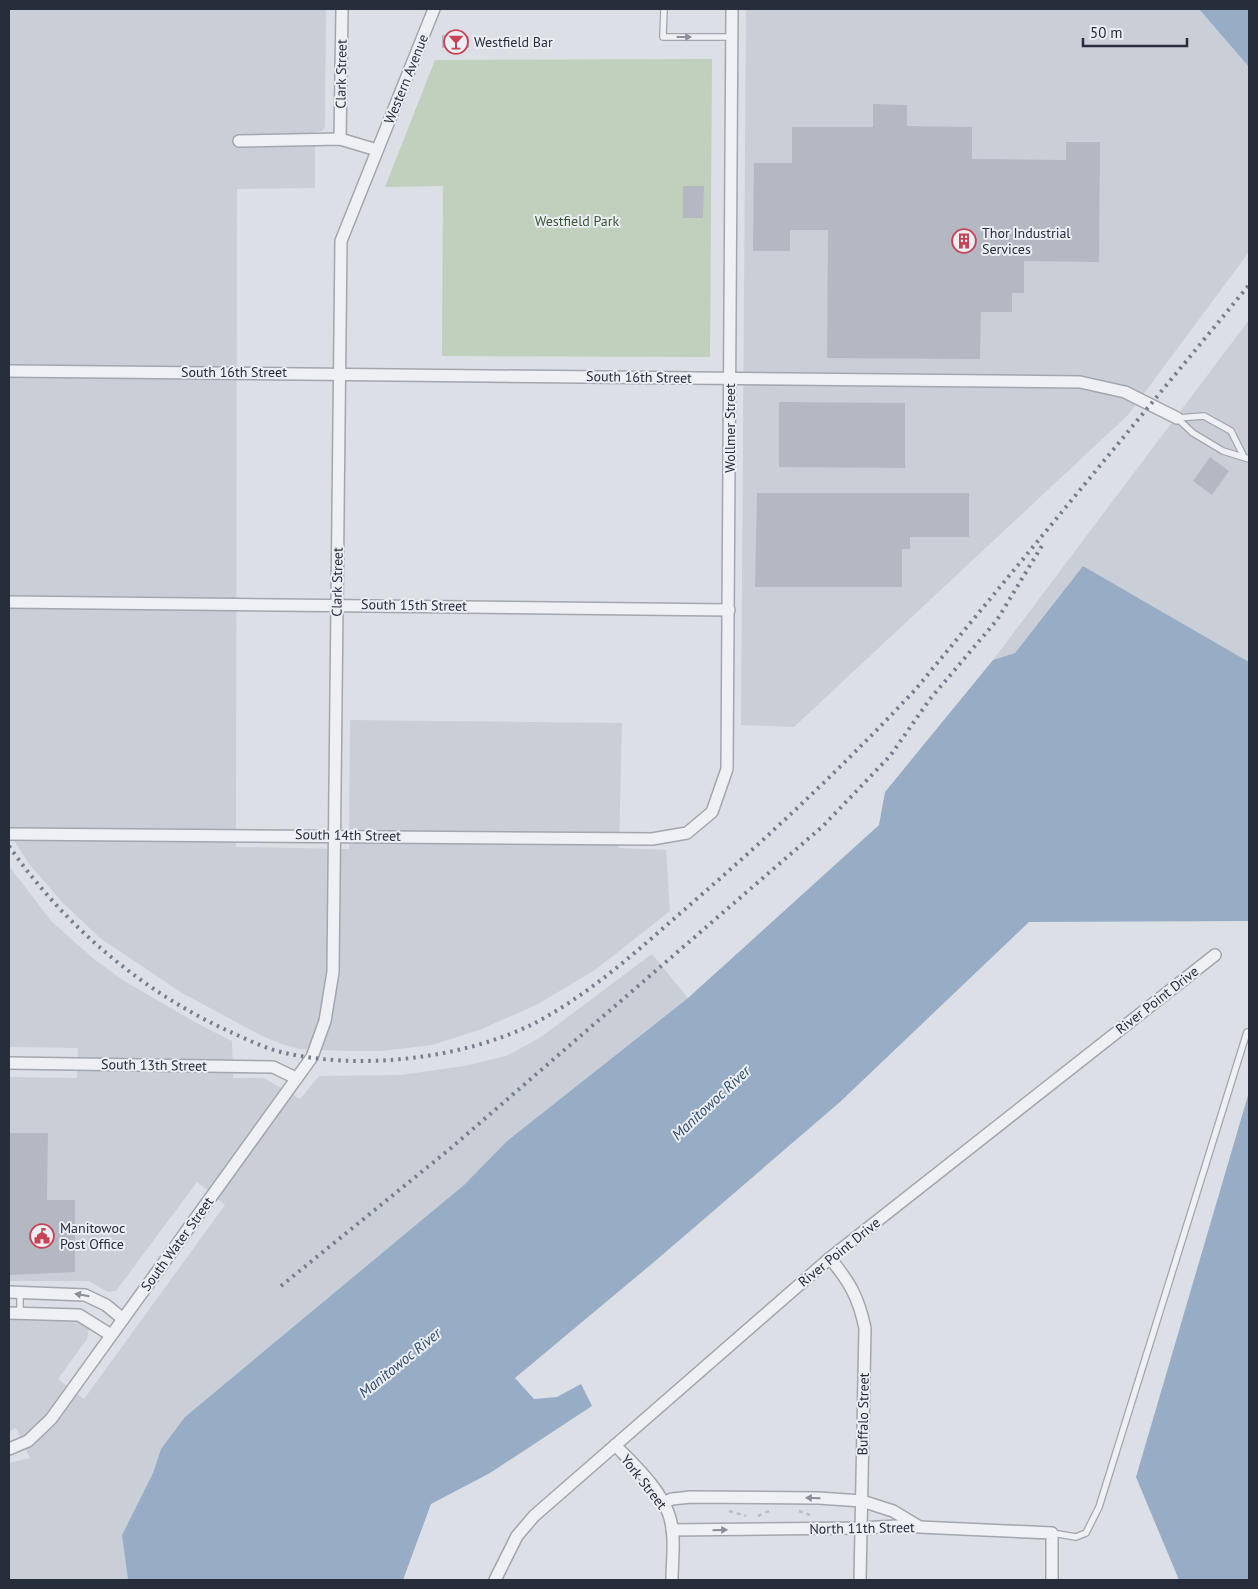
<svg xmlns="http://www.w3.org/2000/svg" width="1258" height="1589" viewBox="0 0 1258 1589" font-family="'PT Sans',sans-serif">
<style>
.built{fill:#caced7}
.green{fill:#c1cfbd}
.water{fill:#97adc5}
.building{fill:#b3b8c2}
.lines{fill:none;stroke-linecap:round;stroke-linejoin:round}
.lane-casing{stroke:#a2a6af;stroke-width:8}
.street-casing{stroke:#a2a6af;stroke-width:14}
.path{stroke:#babdc4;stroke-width:2.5;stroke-dasharray:4 4;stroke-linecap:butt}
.lane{stroke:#eef0f4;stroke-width:5.5}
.street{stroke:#eef0f4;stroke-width:11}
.rail{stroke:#767f8e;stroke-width:4;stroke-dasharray:2.5 5;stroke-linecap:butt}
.oneway{fill:#8a8e98}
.labels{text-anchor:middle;stroke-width:4;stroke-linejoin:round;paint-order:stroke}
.poi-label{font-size:14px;fill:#262d3b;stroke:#ebeef3;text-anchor:start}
.street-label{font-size:14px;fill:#262d3b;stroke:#ebeef3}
.park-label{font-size:14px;fill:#3a5634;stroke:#ebeef3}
.water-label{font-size:15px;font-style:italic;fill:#324b6d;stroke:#ebeef3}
</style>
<rect width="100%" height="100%" fill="#dcdfe5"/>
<!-- built -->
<g class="built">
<polygon points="9,9 326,9 325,127 322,131 315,132 315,188 237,189 236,847 349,849 350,720 622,723 619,848 666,850 670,911 595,970 538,1004 482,1029 432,1045 381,1051 345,1051 299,1049 282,1044 262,1036 182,993 100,938 62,902 30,865 9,833"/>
<polygon points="746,9 1199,9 1249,67 1249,252 1128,415 794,727 741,725"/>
<polygon points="1249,320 1249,662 1083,566 1015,653 993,660"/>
<polygon points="9,866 52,922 94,959 124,981 202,1026 232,1041 233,1078 264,1078 300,1099 319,1076 401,1075 464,1066 506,1056 541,1037 652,954 688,998 507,1141 464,1185 161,1449 153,1473 122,1535 128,1580 9,1580 9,1463 30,1458 16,1428 9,1431 9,1320 73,1320 83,1322 89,1328 87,1339 58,1379 84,1399 225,1205 197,1182 116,1291 108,1292 89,1281 9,1281 9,1077 77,1078 78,1048 9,1047"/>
</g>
<!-- green -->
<polygon class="green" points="712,59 710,357 442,356 443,186 385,187 435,60"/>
<!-- water -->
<g class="water">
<polygon points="1199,9 1249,9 1249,67"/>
<polygon points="1083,566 1249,662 1249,921 1029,922 840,1102 654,1262 515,1378 534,1399 557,1397 581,1384 592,1406 490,1473 431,1504 403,1580 128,1580 122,1535 153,1473 161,1449 185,1417 464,1185 507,1141 688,998 879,825 885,792 993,660 1015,653"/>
<polygon points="1249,1092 1249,1580 1179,1580 1136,1477"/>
</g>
<!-- building -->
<g class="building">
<polygon points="442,35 469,36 469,48 442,48"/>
<polygon points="873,104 907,105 907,126 972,127 972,159 1066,160 1066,142 1100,142 1099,262 1024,261 1024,293 1012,293 1012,312 981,312 980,359 827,358 828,230 790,230 790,251 753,251 754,163 792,163 792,127 873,127"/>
<polygon points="683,186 704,186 703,218 683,218"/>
<polygon points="779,402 905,403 905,468 779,467"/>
<polygon points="1210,457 1229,471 1212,495 1193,481"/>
<polygon points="757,493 969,493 969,537 910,537 910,549 902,549 902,587 755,587"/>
<polygon points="9,1133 48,1133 47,1200 75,1200 75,1272 9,1275"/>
</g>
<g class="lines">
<!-- lane casing -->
<g class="lane-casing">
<g id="lane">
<polyline points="664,9 663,37 732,37"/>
<polyline points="1177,418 1204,416 1231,431 1243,455"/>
<polyline points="1177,418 1193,433 1223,451 1249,459"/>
<polyline points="20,1292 20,1313"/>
<polyline points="1052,1533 1076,1537 1086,1533 1099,1507 1247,1032"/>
</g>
</g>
<!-- street casing -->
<g class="street-casing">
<g id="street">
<polyline points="340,139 342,9"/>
<polyline points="239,141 340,139 377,150"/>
<polyline points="9,371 1080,382 1125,392 1177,418"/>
<polyline points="9,602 729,610"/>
<polyline points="9,834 652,839 687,833 712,812 727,769 732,9"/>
<polyline points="9,1063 273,1067 296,1078"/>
<path d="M830 1258C850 1283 858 1296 865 1328L860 1580"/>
<polyline points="9,1292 85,1295 106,1305 123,1319"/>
<polyline points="9,1313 79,1315 111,1335"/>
<path d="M615 1445C634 1465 660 1488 669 1515 676 1535 672 1560 672 1580"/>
<polyline points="9,1449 28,1441 51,1419 312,1057 325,1021 333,972 341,241 434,9"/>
<polyline points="663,1503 672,1499 691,1497 818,1498 862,1501 893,1511 918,1526"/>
<polyline points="672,1530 861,1528 897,1526 1052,1533 1052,1580"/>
<polyline points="495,1580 517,1536 534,1516 830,1258 1215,955"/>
</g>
</g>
<!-- path -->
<g class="path">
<polyline points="729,1511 746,1516"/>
<polyline points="799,1511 810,1515"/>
<polyline points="758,1516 769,1511"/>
</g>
<!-- lane -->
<use href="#lane" class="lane"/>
<!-- street -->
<use href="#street" class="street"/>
<!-- rail -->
<g class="rail">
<path d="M9 846C63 924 139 989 224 1029 242 1037 261 1047 281 1052 358 1071 462 1059 533 1024 589 995 637 951 684 910 765 840 842 768 915 690L1249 285"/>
<polyline points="281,1286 451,1148 823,826 890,756 930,699 997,620 1043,544"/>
</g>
</g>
<!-- one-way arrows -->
<defs><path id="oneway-solid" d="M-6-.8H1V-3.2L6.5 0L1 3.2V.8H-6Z" transform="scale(1.25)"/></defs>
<g class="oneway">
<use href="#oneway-solid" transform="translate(684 37)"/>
<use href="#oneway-solid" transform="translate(82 1295) rotate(-170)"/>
<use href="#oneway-solid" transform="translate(813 1498) rotate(-179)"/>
<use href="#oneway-solid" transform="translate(720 1530) rotate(-1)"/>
</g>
<!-- icons -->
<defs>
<g id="bar-ring" transform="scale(1.25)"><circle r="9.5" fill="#ebeef3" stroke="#c84355" stroke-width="1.5"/><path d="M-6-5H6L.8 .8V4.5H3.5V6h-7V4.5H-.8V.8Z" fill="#c84355"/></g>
<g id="building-ring" transform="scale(1.25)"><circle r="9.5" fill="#ebeef3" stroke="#c84355" stroke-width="1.5"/><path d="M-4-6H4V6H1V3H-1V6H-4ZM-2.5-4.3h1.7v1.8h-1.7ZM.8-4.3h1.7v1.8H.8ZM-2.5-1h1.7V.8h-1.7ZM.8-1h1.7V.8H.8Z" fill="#c84355"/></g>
<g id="civic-ring" transform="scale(1.25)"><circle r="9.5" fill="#ebeef3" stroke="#c84355" stroke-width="1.5"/><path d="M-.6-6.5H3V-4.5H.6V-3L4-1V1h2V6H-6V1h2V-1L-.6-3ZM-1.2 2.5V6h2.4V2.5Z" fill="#c84355"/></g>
</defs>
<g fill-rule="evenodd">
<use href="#bar-ring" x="456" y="42"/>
<use href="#building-ring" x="964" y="241"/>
<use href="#civic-ring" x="42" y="1236"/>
</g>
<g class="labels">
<!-- poi labels -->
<g class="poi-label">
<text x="474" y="47">Westfield Bar</text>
<text x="982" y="238">Thor Industrial<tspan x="982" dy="16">Services</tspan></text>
<text x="60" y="1233">Manitowoc<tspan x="60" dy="16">Post Office</tspan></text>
</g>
<!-- street labels -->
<g class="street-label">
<text transform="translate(341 74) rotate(-89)" y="5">Clark Street</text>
<text transform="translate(406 79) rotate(-68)" y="5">Western Avenue</text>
<text x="234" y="377">South 16th Street</text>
<text transform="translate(639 377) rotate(1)" y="5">South 16th Street</text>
<text transform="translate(730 428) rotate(-90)" y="5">Wollmer Street</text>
<text transform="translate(337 582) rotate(-89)" y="5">Clark Street</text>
<text transform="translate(414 605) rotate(1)" y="5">South 15th Street</text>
<text transform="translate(348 835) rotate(1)" y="5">South 14th Street</text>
<text transform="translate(1157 1000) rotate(-38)" y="5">River Point Drive</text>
<text transform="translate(154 1065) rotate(1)" y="5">South 13th Street</text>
<text transform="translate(177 1244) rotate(-54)" y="5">South Water Street</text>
<text transform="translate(839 1252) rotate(-39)" y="5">River Point Drive</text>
<text transform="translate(863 1414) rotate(-89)" y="5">Buffalo Street</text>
<text transform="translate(644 1482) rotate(52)" y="5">York Street</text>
<text transform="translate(862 1528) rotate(-1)" y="5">North 11th Street</text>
</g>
<!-- park labels -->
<g class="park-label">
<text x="577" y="226">Westfield Park</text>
</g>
<!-- water labels -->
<g class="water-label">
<text transform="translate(711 1103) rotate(-43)" y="5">Manitowoc River</text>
<text transform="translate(400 1363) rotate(-39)" y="5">Manitowoc River</text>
</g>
</g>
<!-- border -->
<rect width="1258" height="1589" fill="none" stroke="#262d3b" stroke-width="20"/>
<!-- scale -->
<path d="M1083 38v8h104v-8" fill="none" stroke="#262d3b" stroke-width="2.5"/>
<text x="1090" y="38" font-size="15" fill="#262d3b" stroke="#ebeef3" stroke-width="4" paint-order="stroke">50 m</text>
</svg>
